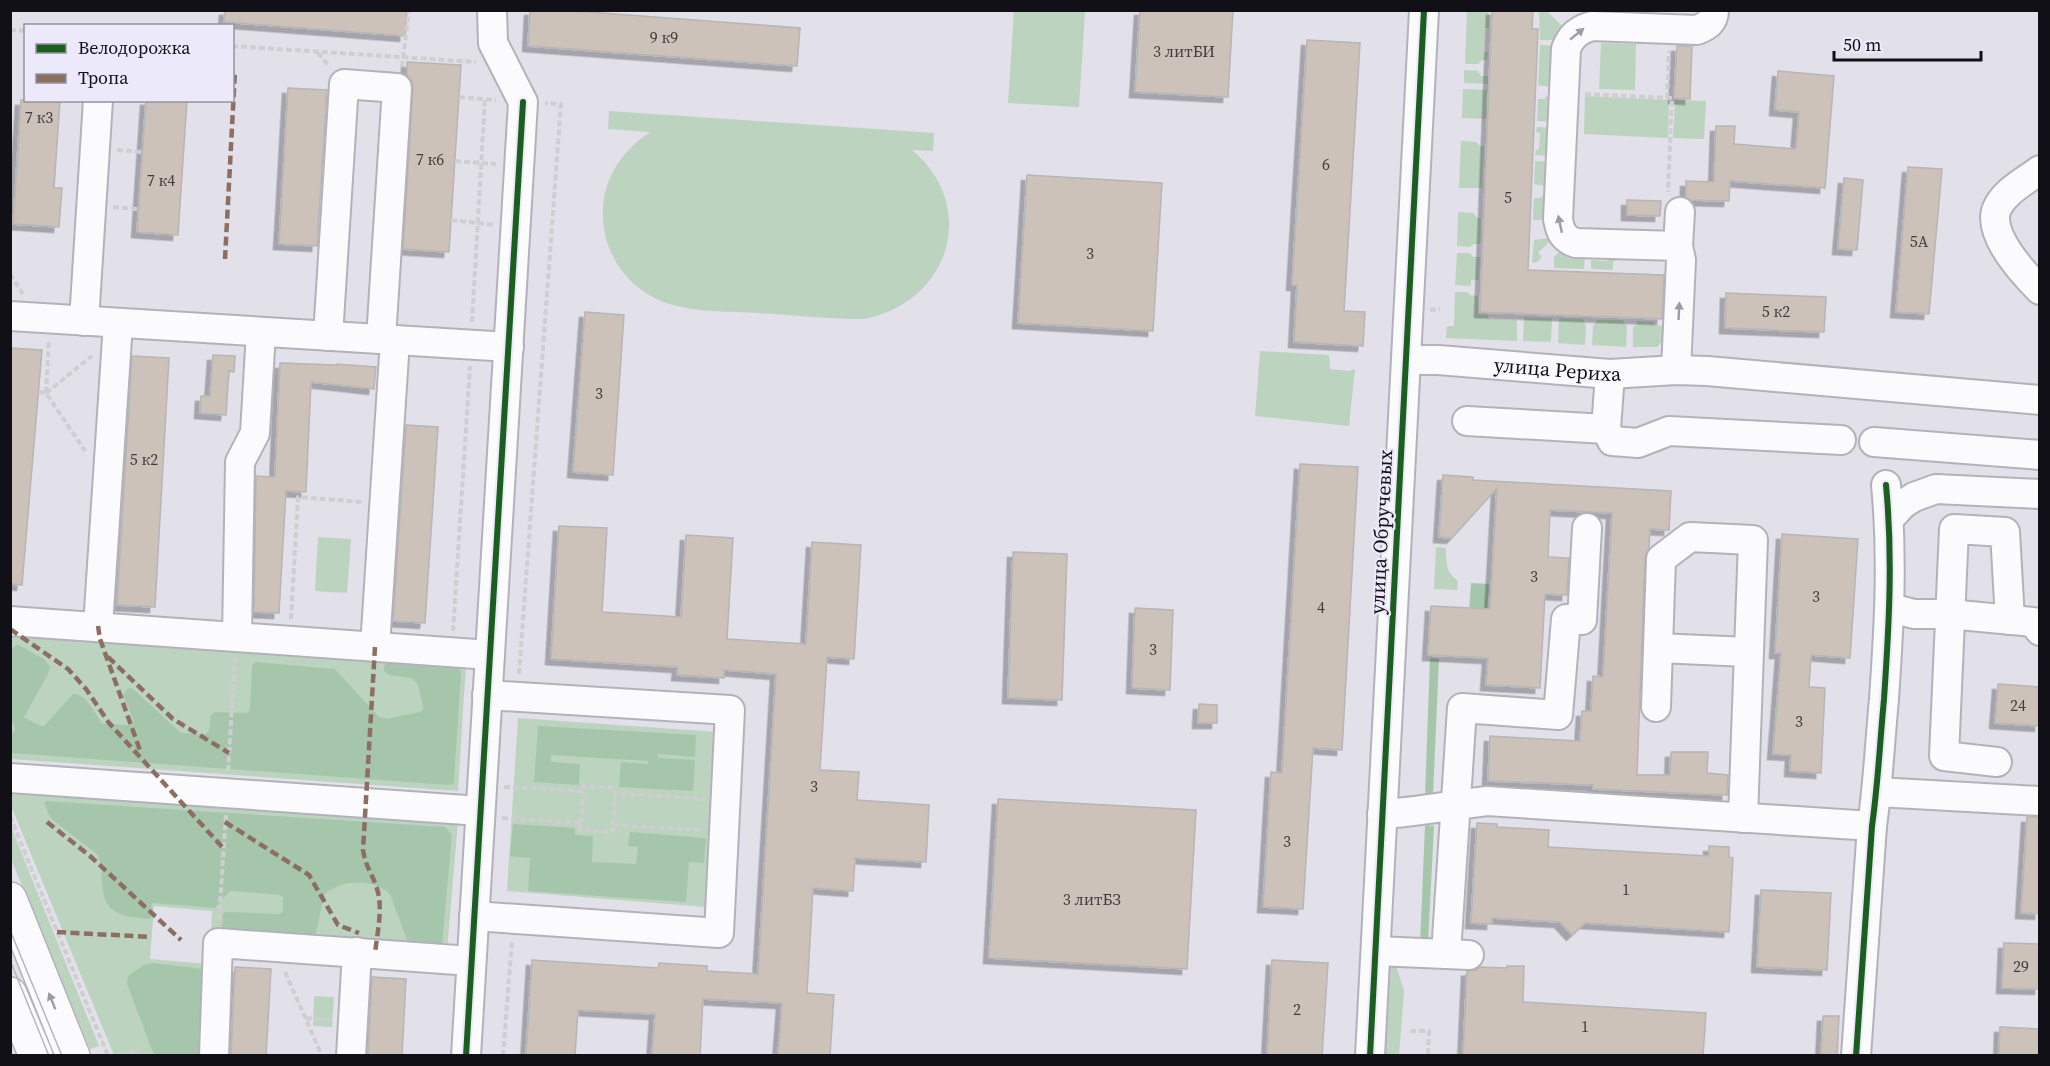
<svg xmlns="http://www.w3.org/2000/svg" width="2050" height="1066" viewBox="0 0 2050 1066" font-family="'Source Serif 4',serif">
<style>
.green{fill:#bcd3c0}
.forest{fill:#a6c6ab}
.building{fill:#ccc2b9;stroke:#b8b5b6;stroke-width:1.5;filter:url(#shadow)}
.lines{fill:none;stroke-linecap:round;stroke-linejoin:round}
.minor-casing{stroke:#b3b2b9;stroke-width:32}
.major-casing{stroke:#b3b2b9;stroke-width:36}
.path{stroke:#cfcfd2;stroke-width:4;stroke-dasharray:6 3;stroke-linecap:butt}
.minor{stroke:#fbfafc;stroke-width:28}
.major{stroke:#fbfafc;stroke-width:33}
.tram{stroke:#b7b6b9;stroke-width:1.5}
.quiet{stroke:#8d6e63;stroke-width:4.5;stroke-dasharray:9 4.5;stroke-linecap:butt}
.cycleway-casing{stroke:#ece9fa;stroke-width:10}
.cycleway{stroke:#1b5e20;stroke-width:6}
.oneway{fill:#9d9ca0}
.labels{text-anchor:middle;stroke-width:4.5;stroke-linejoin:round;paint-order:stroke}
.number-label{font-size:16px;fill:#403c3f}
.street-label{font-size:20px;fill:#111016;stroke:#ece9fa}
</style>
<defs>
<filter id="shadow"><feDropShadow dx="-5.5" dy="5.5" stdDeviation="0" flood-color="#0004"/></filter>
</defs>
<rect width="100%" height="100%" fill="#e2e0e9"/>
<!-- green -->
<g class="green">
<polygon points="1014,11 1085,11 1079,107 1008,103"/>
<polygon points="1467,11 1489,11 1489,28 1485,28 1484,52 1488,52 1487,60 1482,60 1478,64 1465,64"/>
<polygon points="1539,11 1547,11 1566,30 1559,40 1540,40"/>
<polygon points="1601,43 1636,44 1635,90 1599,89"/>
<polygon points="1540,45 1557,46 1555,88 1538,85"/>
<polygon points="1464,70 1478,71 1481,76 1488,76 1488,84 1464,83"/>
<polygon points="1463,89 1487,90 1486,119 1462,118"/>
<polygon points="1547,96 1554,96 1553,122 1537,121 1538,99 1544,99"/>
<polygon points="1585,96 1669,100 1668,138 1584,134"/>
<polygon points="1675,100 1706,101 1704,139 1673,138"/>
<path d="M609 111 934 133 933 151 912 150C980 207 949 303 864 319 829 319 794 315 759 313 731 311 700 313 673 305 632 294 603 257 603 215 602 179 622 151 650 132L608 129Z"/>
<polygon points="1537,127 1553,128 1552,156 1535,155 1536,150 1539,149 1540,133 1536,132"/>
<polygon points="1461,141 1476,142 1480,146 1484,146 1482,188 1459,188"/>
<polygon points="1535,161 1552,162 1551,187 1534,184"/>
<polygon points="1543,196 1550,196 1549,220 1533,220 1534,198 1540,198"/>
<polygon points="1458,212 1473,213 1477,218 1481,218 1480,244 1474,244 1470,247 1457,246"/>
<polygon points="1550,238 1554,244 1553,246 1549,242 1538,253 1542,257 1536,263 1532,262 1534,240"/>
<polygon points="1561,250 1585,253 1584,269 1554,268 1554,257"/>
<polygon points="1457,253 1470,253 1473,257 1480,257 1479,280 1471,280 1471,286 1455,285"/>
<polygon points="1607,253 1617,254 1617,259 1613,262 1613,270 1591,269 1591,260 1607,261"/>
<polygon points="1455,292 1467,292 1470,295 1478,296 1478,314 1488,315 1489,319 1517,320 1517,341 1446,338 1447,326 1454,326"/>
<polygon points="1524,317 1552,318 1551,342 1523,341"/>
<polygon points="1559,318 1583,319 1586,326 1585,345 1558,343"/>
<polygon points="1597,320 1623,320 1627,327 1626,347 1592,345 1593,326"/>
<polygon points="1637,321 1654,322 1654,325 1663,326 1662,342 1657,347 1633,347 1633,327 1637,324"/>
<polygon points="1260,351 1329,355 1330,369 1349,371 1355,369 1349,426 1255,416"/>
<polygon points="318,537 351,539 347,593 315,591"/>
<path d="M1436 547 1446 548C1446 563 1446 572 1458 581L1457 590 1434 589Z"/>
<polygon points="10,630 466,665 458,791 11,759"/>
<polygon points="518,718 718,732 706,907 507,891"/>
<polygon points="10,794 458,822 447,950 211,933 212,911 154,906 150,959 208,964 204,1055 114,1055 11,806"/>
<polygon points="10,824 99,1046 90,1049 11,859"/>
<polygon points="1389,963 1395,963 1404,991 1399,1055 1383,1056"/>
<polygon points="314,996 334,997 332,1027 313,1026"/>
</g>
<!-- forest -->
<g class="forest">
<polygon points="1471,583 1489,584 1485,643 1467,642"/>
<path d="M17 644 45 660 50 667 48 674 24 717 38 725 44 726 73 694C87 694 95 714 102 724L132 725 134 722 123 695 128 688 133 689 181 733 206 734 209 731 211 715 215 712 247 713 250 710 252 665 256 662 335 669 379 717 386 719 420 712 423 710V706C421 699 420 688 416 682 410 673 392 680 384 671V666L387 663 459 669 461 673 454 780 453 784 448 785 11 753V732H14L15 729 10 715 11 650Z"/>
<polygon points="1430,658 1439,659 1433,796 1425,796"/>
<polygon points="538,726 696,735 695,757 658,754 658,758 695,760 693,791 619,787 621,762 648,764 648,761 551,755 551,762 580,764 579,785 534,782"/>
<path d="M46 801 445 827 452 835 442 945 411 943 407 940 390 894C373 878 340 879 324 895L316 933 311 937 225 930 222 927 223 914 226 912 280 914 283 911V898L280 895 233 891 229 892 215 908 152 903 151 919C123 916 104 917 102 882 101 871 102 863 97 854L54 821 49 815 44 803Z"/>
<polygon points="513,824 575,828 575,835 593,836 592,862 636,864 638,847 628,846 630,832 706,838 704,863 689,862 686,902 528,891 530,858 510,856"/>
<polygon points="1425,825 1434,826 1428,944 1420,944"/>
<polygon points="153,963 204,969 201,1055 154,1055 127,984 128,976 144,965"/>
</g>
<!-- building -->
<g class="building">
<polygon points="225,10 407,10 405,36 224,22"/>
<polygon points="530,10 562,10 800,28 797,66 528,46"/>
<polygon points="1140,10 1233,10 1228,97 1135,92"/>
<polygon points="1492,10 1533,10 1532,29 1538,29 1528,270 1664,275 1662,319 1480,312"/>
<polygon points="1307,40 1360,43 1344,311 1365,312 1363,346 1294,342 1297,285 1292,285"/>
<polygon points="1677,46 1692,46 1690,99 1674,98"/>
<polygon points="407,62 461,65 449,252 403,249 413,89 412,81 407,75"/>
<polygon points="1778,71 1834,76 1825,188 1730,181 1729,201 1690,200 1686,197 1686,181 1714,182 1716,126 1735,126 1734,144 1796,149 1799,112 1775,110"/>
<polygon points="288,88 327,90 317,246 279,244"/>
<polygon points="21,100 60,100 54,188 62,188 59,227 13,224"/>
<polygon points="146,100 187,100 178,235 137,232"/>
<polygon points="1908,167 1942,169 1929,314 1896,312"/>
<polygon points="1027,175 1162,183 1153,331 1018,323"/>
<polygon points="1844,178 1863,180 1857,250 1838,249"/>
<polygon points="1627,200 1661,201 1660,216 1627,215"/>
<polygon points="1726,293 1826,297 1824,332 1725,328"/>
<polygon points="585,312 624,315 613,475 573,472"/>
<polygon points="10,348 42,350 22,585 10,584"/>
<polygon points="213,355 235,356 234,372 229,371 226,415 200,413 201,396 210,396"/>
<polygon points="132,356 169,358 155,607 117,605"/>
<polygon points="280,363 337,365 337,364 376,367 374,389 311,382 306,492 286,491 279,613 254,612 256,476 275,477"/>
<polygon points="406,425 438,427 425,623 393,621"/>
<polygon points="1300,464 1358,467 1342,750 1313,748 1303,909 1263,907 1271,772 1282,773"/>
<polygon points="1443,475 1473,477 1473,480 1671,491 1669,530 1650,529 1649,548 1645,558 1637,775 1670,775 1671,752 1708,752 1707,773 1728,775 1727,795 1593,789 1593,785 1488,781 1490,736 1580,741 1582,711 1591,711 1593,676 1603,677 1612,513 1550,510 1548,557 1569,558 1567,595 1545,594 1540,688 1486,685 1488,658 1428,655 1431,606 1490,609 1497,488 1452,538 1439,537"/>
<polygon points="559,526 607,528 602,612 681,617 686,535 733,538 727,639 806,644 812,542 861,545 854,659 827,657 820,770 859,772 857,800 929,805 926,862 855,858 853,891 813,888 807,993 834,995 830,1056 778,1056 782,1003 703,999 700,1056 652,1056 655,1014 578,1010 575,1056 526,1056 532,960 658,968 659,963 707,966 707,971 758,974 776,674 724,670 724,678 677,675 678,667 551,659"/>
<polygon points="1782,534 1858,539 1850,658 1811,655 1809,687 1825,688 1821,773 1790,771 1791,755 1773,754 1781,653 1775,653"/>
<polygon points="1013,552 1067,554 1062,700 1008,698"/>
<polygon points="1135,608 1173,610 1170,690 1132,688"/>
<polygon points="1998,684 2040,687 2040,726 1995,723"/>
<polygon points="1199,704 1217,705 1217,723 1198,723"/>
<polygon points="998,799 1196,810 1187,969 989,958"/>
<polygon points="2027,817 2040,817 2040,914 2021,913"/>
<polygon points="1477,823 1497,824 1497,827 1549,830 1548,847 1709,856 1709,846 1729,847 1729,857 1733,858 1729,932 1585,923 1572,935 1560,922 1492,918 1492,924 1471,923"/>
<polygon points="1761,890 1831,893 1827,970 1757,967"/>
<polygon points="2004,943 2040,944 2040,989 2002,988"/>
<polygon points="1272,960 1328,963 1322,1056 1267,1056"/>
<polygon points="1507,966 1524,966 1523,1002 1706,1013 1703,1056 1463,1056 1467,971 1476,970 1480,967 1507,968"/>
<polygon points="235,967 271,969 266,1056 231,1056"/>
<polygon points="372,977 406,979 402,1056 368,1056"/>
<polygon points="1823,1016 1839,1016 1837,1056 1821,1056"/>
<polygon points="2000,1027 2040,1029 2040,1056 1999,1056"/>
</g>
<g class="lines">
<!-- minor casing -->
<g class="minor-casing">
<g id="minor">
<path d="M2040 170C2025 181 2002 193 1996 211 1989 236 2023 273 2040 290"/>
<polyline points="1678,246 1680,212"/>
<polyline points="10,316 509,347"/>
<polyline points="84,321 98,100"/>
<polyline points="328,336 344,84 397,88 381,339"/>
<path id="s1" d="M1406 360H1438L1610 374 1676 370 1707 371 2040 400"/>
<path d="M1676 370 1681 260 1678 246 1576 243C1563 239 1560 231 1558 219L1566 49C1571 36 1578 30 1592 26L1697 30C1707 26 1714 22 1714 10"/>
<polyline points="1610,374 1606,429 1612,441 1638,443 1669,431 1841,440"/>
<polyline points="1467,421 1606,429"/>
<polyline points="1874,442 2040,455"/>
<polyline points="1889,519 1903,504 1914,497 1936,489 2040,494"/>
<polyline points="1891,608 1914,614 1949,614 2033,622 2040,631"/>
<polyline points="10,621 490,655"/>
<polyline points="98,626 118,323"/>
<polyline points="237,637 240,462 255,433 261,332"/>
<polyline points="375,647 395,340"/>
<polyline points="1658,648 1748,652"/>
<polyline points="1656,707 1661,559 1690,537 1753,540 1743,818"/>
<polyline points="1997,762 1944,756 1954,529 2005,532 2010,620"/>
<polyline points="10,778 480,811"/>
<polyline points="1877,792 2040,801"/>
<path d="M1382 814C1417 812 1451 805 1487 801L1872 826"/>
<polyline points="474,916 719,933 730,710 487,695"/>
<polyline points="1376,951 1469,955"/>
<polyline points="1446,954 1462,708 1558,715 1566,619 1582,620 1587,528"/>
<polyline points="214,1056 218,943 471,961"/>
<polyline points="351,1056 357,952"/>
<polyline points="466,1056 523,102 493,43 492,10"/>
<polyline points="1370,1056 1424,10"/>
<path d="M1856 1056 1872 826C1878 784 1880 741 1884 699 1889 626 1893 558 1886 485"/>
</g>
</g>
<!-- major casing -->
<g class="major-casing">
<g id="major">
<polyline points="10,899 73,1056"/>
<polyline points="10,994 36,1056"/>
</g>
</g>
<!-- path -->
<g class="path">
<polyline points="10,30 26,31"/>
<polyline points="232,46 476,62"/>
<polyline points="318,53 330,67"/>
<polyline points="402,67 409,10"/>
<polyline points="1585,94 1672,98 1668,192"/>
<polyline points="459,97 496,100"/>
<polyline points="1667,98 1669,51"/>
<polyline points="117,150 142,152"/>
<polyline points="455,161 496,164"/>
<polyline points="113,207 138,209"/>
<polyline points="451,220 495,225"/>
<polyline points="10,274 23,294"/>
<polyline points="1430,310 1440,309"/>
<polyline points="472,322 485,99"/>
<polyline points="39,392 46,393 85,451"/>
<polyline points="46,393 49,340"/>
<polyline points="46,393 92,356"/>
<polyline points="291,619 298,497 363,502"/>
<polyline points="453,631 470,366"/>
<polyline points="519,674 561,104 545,103"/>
<polyline points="228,771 235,658"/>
<polyline points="504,787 583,791 584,786 615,788 615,793 705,799"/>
<polyline points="10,816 108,1056"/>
<polyline points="502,818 581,823 581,830 613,832 613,825 701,830"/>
<polyline points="581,823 583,791"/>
<polyline points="613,825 615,793"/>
<polyline points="219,920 226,814"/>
<polyline points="285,972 322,1056"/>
<polyline points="306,1018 332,1020"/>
<polyline points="1410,1031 1429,1031 1428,1056"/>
<polyline points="120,1056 140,1048"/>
<polyline points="503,1056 512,940"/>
</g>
<!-- minor -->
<use href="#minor" class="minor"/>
<!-- major -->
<use href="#major" class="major"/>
<!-- tram -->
<g class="tram">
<polyline points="10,930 62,1056"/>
<polyline points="10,960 49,1056"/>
</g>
<!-- quiet -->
<g class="quiet">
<polyline points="225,259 235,71"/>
<polyline points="98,626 100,639 141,753"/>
<polyline points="10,629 68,669 86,689 109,723 224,849"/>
<path d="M375 647 363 850C366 868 371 871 376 886 384 906 377 933 375 954"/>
<polyline points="108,657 173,719 229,753"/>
<polyline points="47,822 90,856 181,940"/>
<polyline points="225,822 309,875 338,925 359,933"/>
<polyline points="57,932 151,937"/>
</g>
<!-- cycleway casing -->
<g class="cycleway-casing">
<g id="cycleway">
<polyline points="466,1056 523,102"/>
<polyline points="1370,1056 1424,10"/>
<path d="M1856 1056 1872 826C1878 784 1880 741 1884 699 1889 626 1893 558 1886 485"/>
</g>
</g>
<!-- cycleway -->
<use href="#cycleway" class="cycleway"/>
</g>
<!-- one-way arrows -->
<defs><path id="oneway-solid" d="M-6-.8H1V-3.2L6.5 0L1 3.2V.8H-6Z" transform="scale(1.5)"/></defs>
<g class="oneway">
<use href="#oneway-solid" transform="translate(1577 34) rotate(-39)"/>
<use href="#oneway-solid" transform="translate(1560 224) rotate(-102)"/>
<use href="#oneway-solid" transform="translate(1679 311) rotate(-87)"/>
<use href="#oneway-solid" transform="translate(52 1001) rotate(-112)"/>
</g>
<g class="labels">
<!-- number labels -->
<g class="number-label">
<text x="664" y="43">9 к9</text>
<text x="1184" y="57">3 литБИ</text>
<text x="39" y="123">7 к3</text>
<text x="430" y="165">7 к6</text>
<text x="1326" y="170">6</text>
<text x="161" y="186">7 к4</text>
<text x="1508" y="203">5</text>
<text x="1919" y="247">5А</text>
<text x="1090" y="259">3</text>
<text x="1776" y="317">5 к2</text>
<text x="599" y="399">3</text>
<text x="144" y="465">5 к2</text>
<text x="1534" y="582">3</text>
<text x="1816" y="602">3</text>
<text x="1321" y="613">4</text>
<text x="1153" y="655">3</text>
<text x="2018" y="711">24</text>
<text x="1799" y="727">3</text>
<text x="814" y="792">3</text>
<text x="1287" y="847">3</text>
<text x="1626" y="895">1</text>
<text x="1092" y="905">3 литБЗ</text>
<text x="2021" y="972">29</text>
<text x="1297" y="1015">2</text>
<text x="1585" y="1032">1</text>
</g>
<!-- street labels -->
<g class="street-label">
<text dy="7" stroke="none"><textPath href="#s1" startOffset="152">улица Рериха</textPath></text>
<text transform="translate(1381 532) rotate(-87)" y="7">улица Обручевых</text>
</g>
</g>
<!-- border -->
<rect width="2050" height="1066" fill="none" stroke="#111016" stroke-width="24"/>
<!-- legend -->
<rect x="24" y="24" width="210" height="78" fill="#ece9fa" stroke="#94929f" stroke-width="1.5"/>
<rect x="36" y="44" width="30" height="9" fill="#1b5e20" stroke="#94929f" stroke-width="1.5"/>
<text x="78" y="54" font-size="18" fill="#111016">Велодорожка</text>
<rect x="36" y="74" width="30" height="9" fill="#8d6e63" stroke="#94929f" stroke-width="1.5"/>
<text x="78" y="84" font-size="18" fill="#111016">Тропа</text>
<!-- scale -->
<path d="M1834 51v9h147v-9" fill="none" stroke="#111016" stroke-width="3"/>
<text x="1843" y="51" font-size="18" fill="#111016" stroke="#ece9fa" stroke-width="4.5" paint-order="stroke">50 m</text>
</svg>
